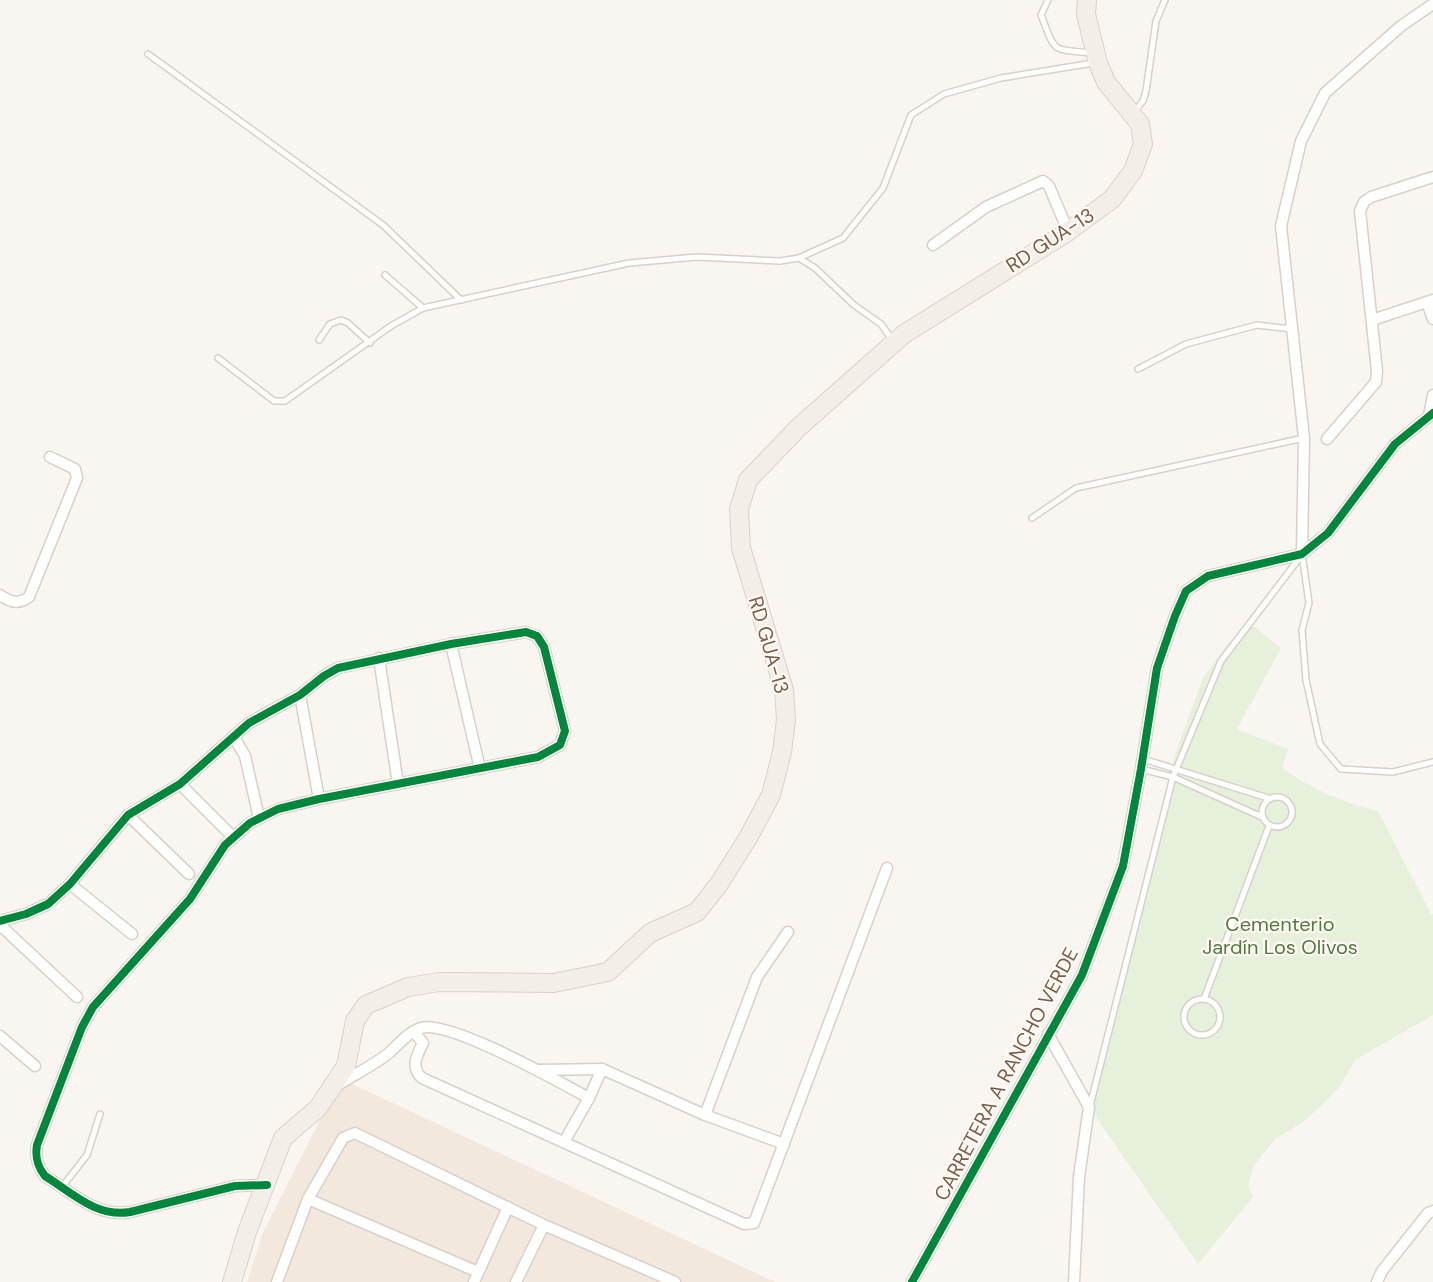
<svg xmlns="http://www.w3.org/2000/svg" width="1433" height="1282" viewBox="0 0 1433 1282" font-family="'DM Sans',sans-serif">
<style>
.residential{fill:#f2e8de}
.green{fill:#e7f0db}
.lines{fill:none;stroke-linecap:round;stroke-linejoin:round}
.service-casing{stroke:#d7d1cb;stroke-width:8}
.minor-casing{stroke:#d7d1cb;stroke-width:13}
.primary-casing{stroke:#dad1cc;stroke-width:20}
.service{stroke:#fefefd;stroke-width:5}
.minor{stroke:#fefefd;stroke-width:10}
.primary{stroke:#f3eee8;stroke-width:18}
.cycleway-casing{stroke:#fffaf3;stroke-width:11}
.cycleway{stroke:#00873e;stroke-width:8}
.labels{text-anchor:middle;stroke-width:4.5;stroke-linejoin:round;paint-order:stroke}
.street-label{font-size:20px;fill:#7a5c4d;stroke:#fffaf3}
.park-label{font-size:20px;fill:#537a41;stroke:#fffaf3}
</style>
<rect width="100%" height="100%" fill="#f9f5f0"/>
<!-- residential -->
<polygon class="residential" points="350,1083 775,1282 247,1282 262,1235 334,1092"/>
<!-- green -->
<path class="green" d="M1251 624 1281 648 1237 729 1288 749 1282 768C1312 789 1342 803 1378 811L1431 914H1433V1015L1355 1060 1340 1086 1325 1102 1303 1122 1275 1139 1254 1165 1248 1185 1253 1197 1198 1264 1100 1123 1095 1113V1096L1175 755 1203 678 1228 644Z"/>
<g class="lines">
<!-- service casing -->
<g class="service-casing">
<g id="service">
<path d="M1048 0 1041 15C1056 53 1050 49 1091 53"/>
<polyline points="148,54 383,225 461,300"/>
<polyline points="1134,112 1143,101 1146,91 1156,21 1165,0"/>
<polyline points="799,258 843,238 883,188 911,115 944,94 1001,78 1093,63"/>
<polyline points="385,275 423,308"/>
<polyline points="319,340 330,324 341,320 348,323 370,343"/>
<polyline points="218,358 274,401 285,401 391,326 423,308 629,263 697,257 780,261 799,258 815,268 854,305 881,324 893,341"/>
<polyline points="1138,369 1186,344 1257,325 1292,329"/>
<polyline points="1032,518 1076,488 1304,438"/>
<polyline points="1302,554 1309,603 1302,630 1306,680 1320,744 1341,769 1393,772 1433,762"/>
<polyline points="1143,759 1268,798"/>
<polyline points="1141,769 1173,777 1262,817"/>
<circle cx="1277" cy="812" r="15"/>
<circle cx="1202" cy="1017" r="18"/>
<polyline points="1204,999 1269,826"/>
<polyline points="1090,1106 1173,777 1221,661 1301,556"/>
<polyline points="62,1187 87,1155 100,1114"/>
</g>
</g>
<!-- minor casing -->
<g class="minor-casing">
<g id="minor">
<polyline points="933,245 986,207 1043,181 1049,186 1068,231"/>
<polyline points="1427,302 1433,319"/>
<polyline points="1372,320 1433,300"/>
<polyline points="1429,416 1433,395"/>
<polyline points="1327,439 1376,382 1377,371 1360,211 1364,202 1371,197 1433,177"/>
<polyline points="1302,554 1304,438 1281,226 1301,141 1325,93 1401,26 1433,4"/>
<path d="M0 595C10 602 18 605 29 597L77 478 75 469 50 457"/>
<polyline points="451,644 480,769"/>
<polyline points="379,658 398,784"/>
<polyline points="300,695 319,799"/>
<polyline points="234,737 245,756 259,818"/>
<polyline points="180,784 233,837"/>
<polyline points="128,815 189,874"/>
<polyline points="70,884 132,934"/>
<path d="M0 921 26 914 48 904 70 884 128 815 180 784 249 723 300 695 324 676 338 668 451 644 526 632 537 636 544 647 565 731 560 745 538 757 319 799 278 809 250 823 225 845 190 899 93 1007 82 1027 37 1145C35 1157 37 1166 45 1176 71 1192 97 1218 130 1212L235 1186 267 1185"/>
<polyline points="0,925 77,997"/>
<path d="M414 1032 423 1043C417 1055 410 1067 422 1078L744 1224 754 1223 887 868"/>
<polyline points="1048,1034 1089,1107 1079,1177 1074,1282"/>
<polyline points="0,1036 35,1066"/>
<polyline points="539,1070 602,1069 705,1115 784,1144"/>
<path d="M338 1085C355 1074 374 1065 389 1053 398 1045 409 1031 421 1028 449 1019 561 1083 589 1098"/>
<polyline points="705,1115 757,977 788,932"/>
<polyline points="564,1142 589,1098 602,1069"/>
<polyline points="308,1199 478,1272"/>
<polyline points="277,1282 308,1199 343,1138 355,1133 544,1225 675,1282"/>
<polyline points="474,1282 508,1207"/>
<polyline points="516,1282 544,1225"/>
<polyline points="912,1282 1082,975 1123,866 1141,769 1157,668 1175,616 1186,591 1208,576 1302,554 1328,533 1395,444 1433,413"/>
<polyline points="1377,1282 1382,1271 1428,1213 1433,1211"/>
</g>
</g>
<!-- primary casing -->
<g class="primary-casing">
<polyline id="primary" points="232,1282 247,1232 283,1138 318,1108 346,1066 355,1021 366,1005 408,987 439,982 554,983 608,972 650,933 697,912 719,884 748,838 771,795 782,752 786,720 784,690 741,548 739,509 748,480 799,427 904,334 1066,233 1112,199 1133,171 1143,144 1140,124 1106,82 1098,63 1086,14 1087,0"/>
</g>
<!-- service -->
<use href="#service" class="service"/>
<!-- minor -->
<use href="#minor" class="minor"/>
<!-- primary -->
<use href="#primary" class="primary"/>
<!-- cycleway casing -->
<g class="cycleway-casing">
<g id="cycleway">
<path d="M0 921 26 914 48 904 70 884 128 815 180 784 249 723 300 695 324 676 338 668 451 644 526 632 537 636 544 647 565 731 560 745 538 757 319 799 278 809 250 823 225 845 190 899 93 1007 82 1027 37 1145C35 1157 37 1166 45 1176 71 1192 97 1218 130 1212L235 1186 267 1185"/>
<polyline points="912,1282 1082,975 1123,866 1141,769 1157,668 1175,616 1186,591 1208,576 1302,554 1328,533 1395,444 1433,413"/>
</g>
</g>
<!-- cycleway -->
<use href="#cycleway" class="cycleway"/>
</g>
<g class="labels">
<!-- street labels -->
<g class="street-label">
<text transform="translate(1050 240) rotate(-33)" y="7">RD GUA-13</text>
<text transform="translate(769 645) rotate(74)" y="7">RD GUA-13</text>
<text transform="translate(1006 1074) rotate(-62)" y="7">CARRETERA A RANCHO VERDE</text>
</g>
<!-- park labels -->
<g class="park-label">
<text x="1280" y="931">Cementerio<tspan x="1280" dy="23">Jardín Los Olivos</tspan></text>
</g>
</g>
</svg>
